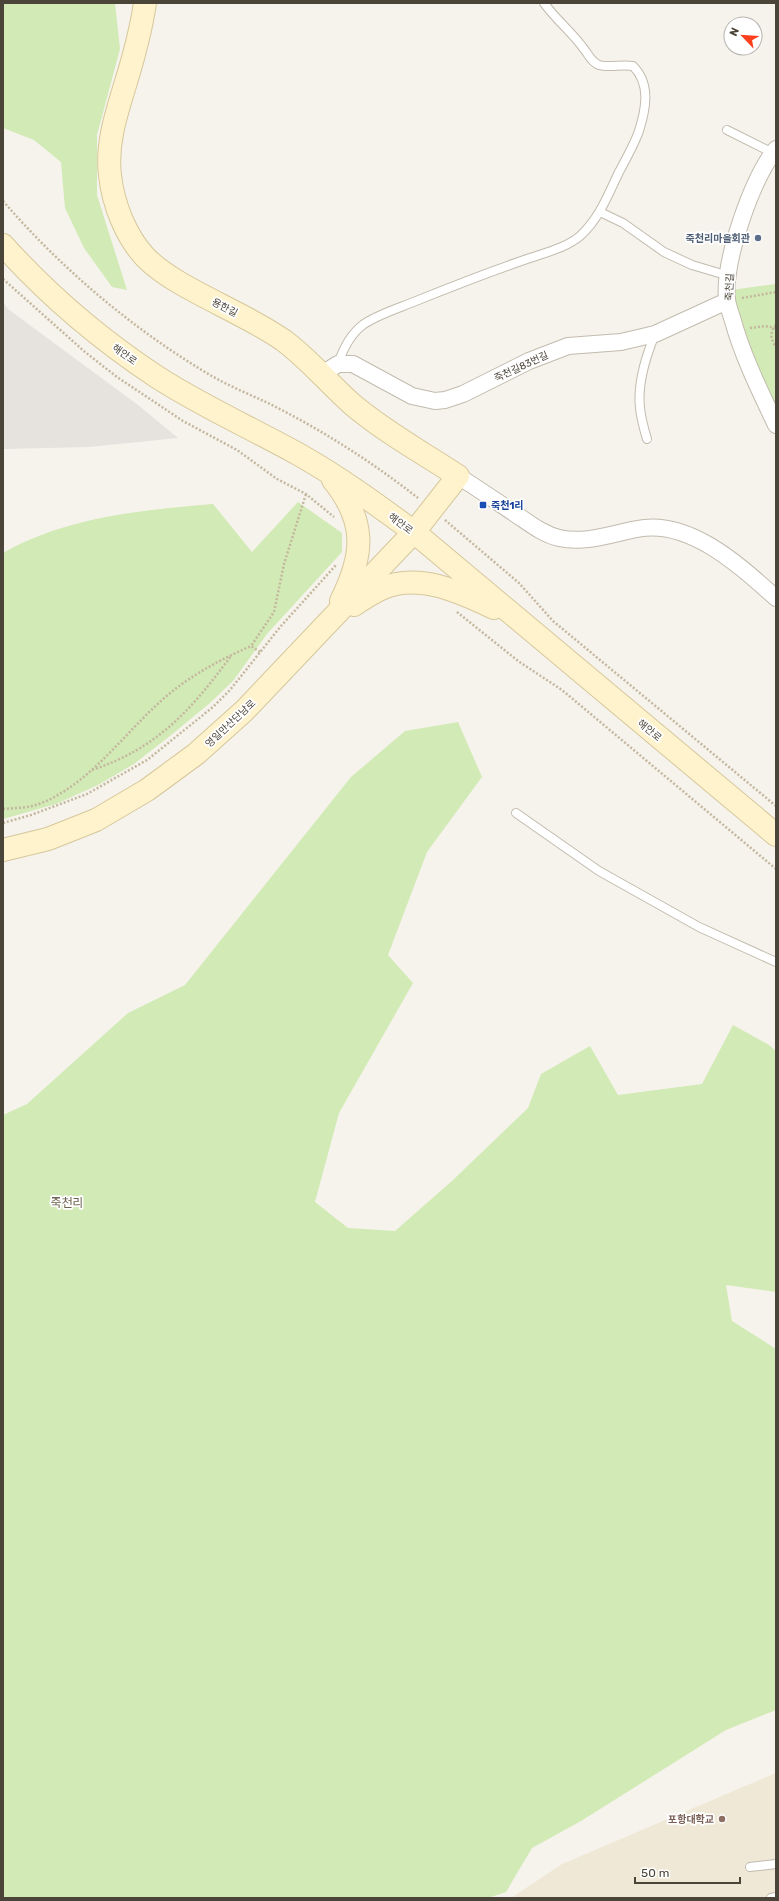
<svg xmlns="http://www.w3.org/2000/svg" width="779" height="1901" viewBox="0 0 779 1901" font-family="Rubik,'Noto Sans KR',sans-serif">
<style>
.industrial{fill:#e6e2dd}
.education{fill:#efe8d6}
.green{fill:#d2eab5}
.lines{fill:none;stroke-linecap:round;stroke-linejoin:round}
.lane-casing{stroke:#c2bbae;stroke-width:10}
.street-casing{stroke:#c2bbae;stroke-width:18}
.secondary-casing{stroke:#d6c79b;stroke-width:24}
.path{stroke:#c4b79f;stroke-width:2.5;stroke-dasharray:2 2;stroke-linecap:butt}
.lane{stroke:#fff;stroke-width:8}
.street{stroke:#fff;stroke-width:16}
.secondary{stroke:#fff3cd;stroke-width:22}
.service-dot{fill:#5c6f8a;stroke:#fff;stroke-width:1.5}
.transit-dot{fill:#1a4fb4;stroke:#fff;stroke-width:1.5}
.education-dot{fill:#8d6e63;stroke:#fff;stroke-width:1.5}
.labels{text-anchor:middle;stroke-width:3.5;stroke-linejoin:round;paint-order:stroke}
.service-label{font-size:10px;font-weight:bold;fill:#4e5e75;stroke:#fff;text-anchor:end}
.street-label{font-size:10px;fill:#4b4439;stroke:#fff}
.transit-label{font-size:10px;font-weight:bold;fill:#164399;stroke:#fff;text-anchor:start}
.education-label{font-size:10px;font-weight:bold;fill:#785e54;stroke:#fff;text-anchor:end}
.quarter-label{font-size:12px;fill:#6e6250;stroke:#fff}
</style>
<rect width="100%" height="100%" fill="#f6f3ec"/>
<!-- industrial -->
<polygon class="industrial" points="3,302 8,309 138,405 178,438 89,447 3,449"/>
<!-- education -->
<polygon class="education" points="776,1773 776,1898 511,1898 562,1864"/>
<!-- green -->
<g class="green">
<polygon points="3,3 115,3 120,49 97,135 97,195 127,290 112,287 84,248 65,208 61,162 34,140 3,128"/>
<polygon points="776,284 776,409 751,360 731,290"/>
<path d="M298 502 342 533V552L267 634 233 681 210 703 170 736 134 764 98 785 56 804 3 819V553C66 517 142 510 213 504L252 552Z"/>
<polygon points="458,722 482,777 427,852 388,955 413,983 339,1113 315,1202 348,1228 395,1231 453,1180 528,1108 541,1074 590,1046 618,1095 702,1084 733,1025 769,1045 776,1051 776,1292 726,1285 732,1321 776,1349 776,1710 726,1730 581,1821 532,1848 506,1892 488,1898 3,1898 3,1115 27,1104 128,1013 185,985 351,777 405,731"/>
</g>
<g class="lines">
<!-- lane casing -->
<g class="lane-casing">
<g id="lane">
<polyline points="727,130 773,153"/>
<polyline points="600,212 623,223 664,252 692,265 729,276"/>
<path d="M338 364C343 349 350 334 364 324 379 314 399 308 416 301 453 286 489 272 527 259 544 253 566 248 580 236 599 219 608 195 619 172 626 159 634 145 639 131 646 109 651 84 633 66 622 64 609 68 599 65 591 62 589 55 584 49 572 32 556 20 544 3"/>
<path d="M647 439C644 429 641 418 640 408 637 383 646 356 655 334"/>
<polyline points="516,813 599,871 699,927 776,962"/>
<polyline points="750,1867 776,1864"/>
<polyline points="771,1898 776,1897"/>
</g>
</g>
<!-- street casing -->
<g class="street-casing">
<g id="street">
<path d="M776 149C752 179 723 261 727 300 728 307 731 314 733 321 743 357 760 391 776 425"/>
<polyline points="322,374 338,364 353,364 412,396 435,401 445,400 463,394 529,361 568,346 621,342 655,334 727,301"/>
<path d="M458 476C477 488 496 501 514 513 528 522 542 534 559 538 586 544 610 534 637 529 689 518 740 566 776 598"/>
</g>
</g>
<!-- secondary casing -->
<g class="secondary-casing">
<g id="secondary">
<path d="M3 245C48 295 101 340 157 377 202 406 251 428 298 454 339 477 376 504 414 532L776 835"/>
<path d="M333 480C367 522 364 555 341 601"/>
<path d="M354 605C363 599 372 593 381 589 419 572 460 592 494 608"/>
<path d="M3 850 48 839 96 820 147 790 196 754 244 711 414 532 458 476C423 453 385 432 353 405 329 384 309 359 283 340 251 318 214 303 180 283 168 276 156 268 146 258 126 237 113 204 110 175 106 143 117 112 126 82 134 56 141 30 145 3"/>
</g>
</g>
<!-- path -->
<g class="path">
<path d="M3 201C61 268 129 326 205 372 226 385 249 394 270 404 322 430 372 462 418 498"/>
<polyline points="3,279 85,352 117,377 183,421 237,450 277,479 306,494 334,517"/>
<polyline points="742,298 776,292"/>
<path d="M776 325C769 332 771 340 776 347"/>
<polyline points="750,328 765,326 776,328"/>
<polyline points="445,520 519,583 553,621 776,806"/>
<polyline points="457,612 518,661 562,690 776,869"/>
<polyline points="260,652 251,646 274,612 284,564 306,494"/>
<path d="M92 770C158 748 191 710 231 656"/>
<path d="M3 809C15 808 28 808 39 804 94 783 129 725 174 690 197 672 224 658 251 646"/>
<polyline points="3,823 31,815 87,794 147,760 213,707 230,690 281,626 337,564"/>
</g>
<!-- lane -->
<use href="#lane" class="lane"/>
<!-- street -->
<use href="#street" class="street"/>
<!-- secondary -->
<use href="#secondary" class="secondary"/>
</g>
<!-- markers -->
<circle class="service-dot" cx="758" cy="238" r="4"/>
<rect class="transit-dot" x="479" y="501" width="8" height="8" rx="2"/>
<circle class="education-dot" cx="722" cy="1819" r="4"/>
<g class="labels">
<!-- service labels -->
<g class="service-label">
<text x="750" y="242">죽천리마을회관</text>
</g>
<!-- street labels -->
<g class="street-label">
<text transform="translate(729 287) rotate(-88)" y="4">죽천길</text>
<text transform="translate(225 307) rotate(27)" y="4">용한길</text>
<text transform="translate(125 354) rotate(36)" y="4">해안로</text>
<text transform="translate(521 366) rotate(-25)" y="4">죽천길83번길</text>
<text transform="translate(401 523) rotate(37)" y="4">해안로</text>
<text transform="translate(230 723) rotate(-43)" y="4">영일만산단남로</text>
<text transform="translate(650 730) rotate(40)" y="4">해안로</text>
</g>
<!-- transit labels -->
<g class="transit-label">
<text x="491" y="509">죽천1리</text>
</g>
<!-- education labels -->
<g class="education-label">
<text x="714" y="1823">포항대학교</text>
</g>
<!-- quarter labels -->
<g class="quarter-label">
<text x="67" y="1207">죽천리</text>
</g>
</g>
<!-- border -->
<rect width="779" height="1901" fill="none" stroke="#4b4439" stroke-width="8"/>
<!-- north arrow -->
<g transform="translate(743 36) rotate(295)"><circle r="19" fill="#ffffff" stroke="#b7b4b0"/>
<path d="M0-3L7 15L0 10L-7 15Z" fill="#fc3f1d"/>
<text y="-6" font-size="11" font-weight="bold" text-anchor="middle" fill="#4b4439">N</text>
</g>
<!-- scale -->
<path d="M635 1877v6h105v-6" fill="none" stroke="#4b4439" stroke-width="2"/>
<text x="641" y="1877" font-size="12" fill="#4b4439" stroke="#ffffff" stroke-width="3" paint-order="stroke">50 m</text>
</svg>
